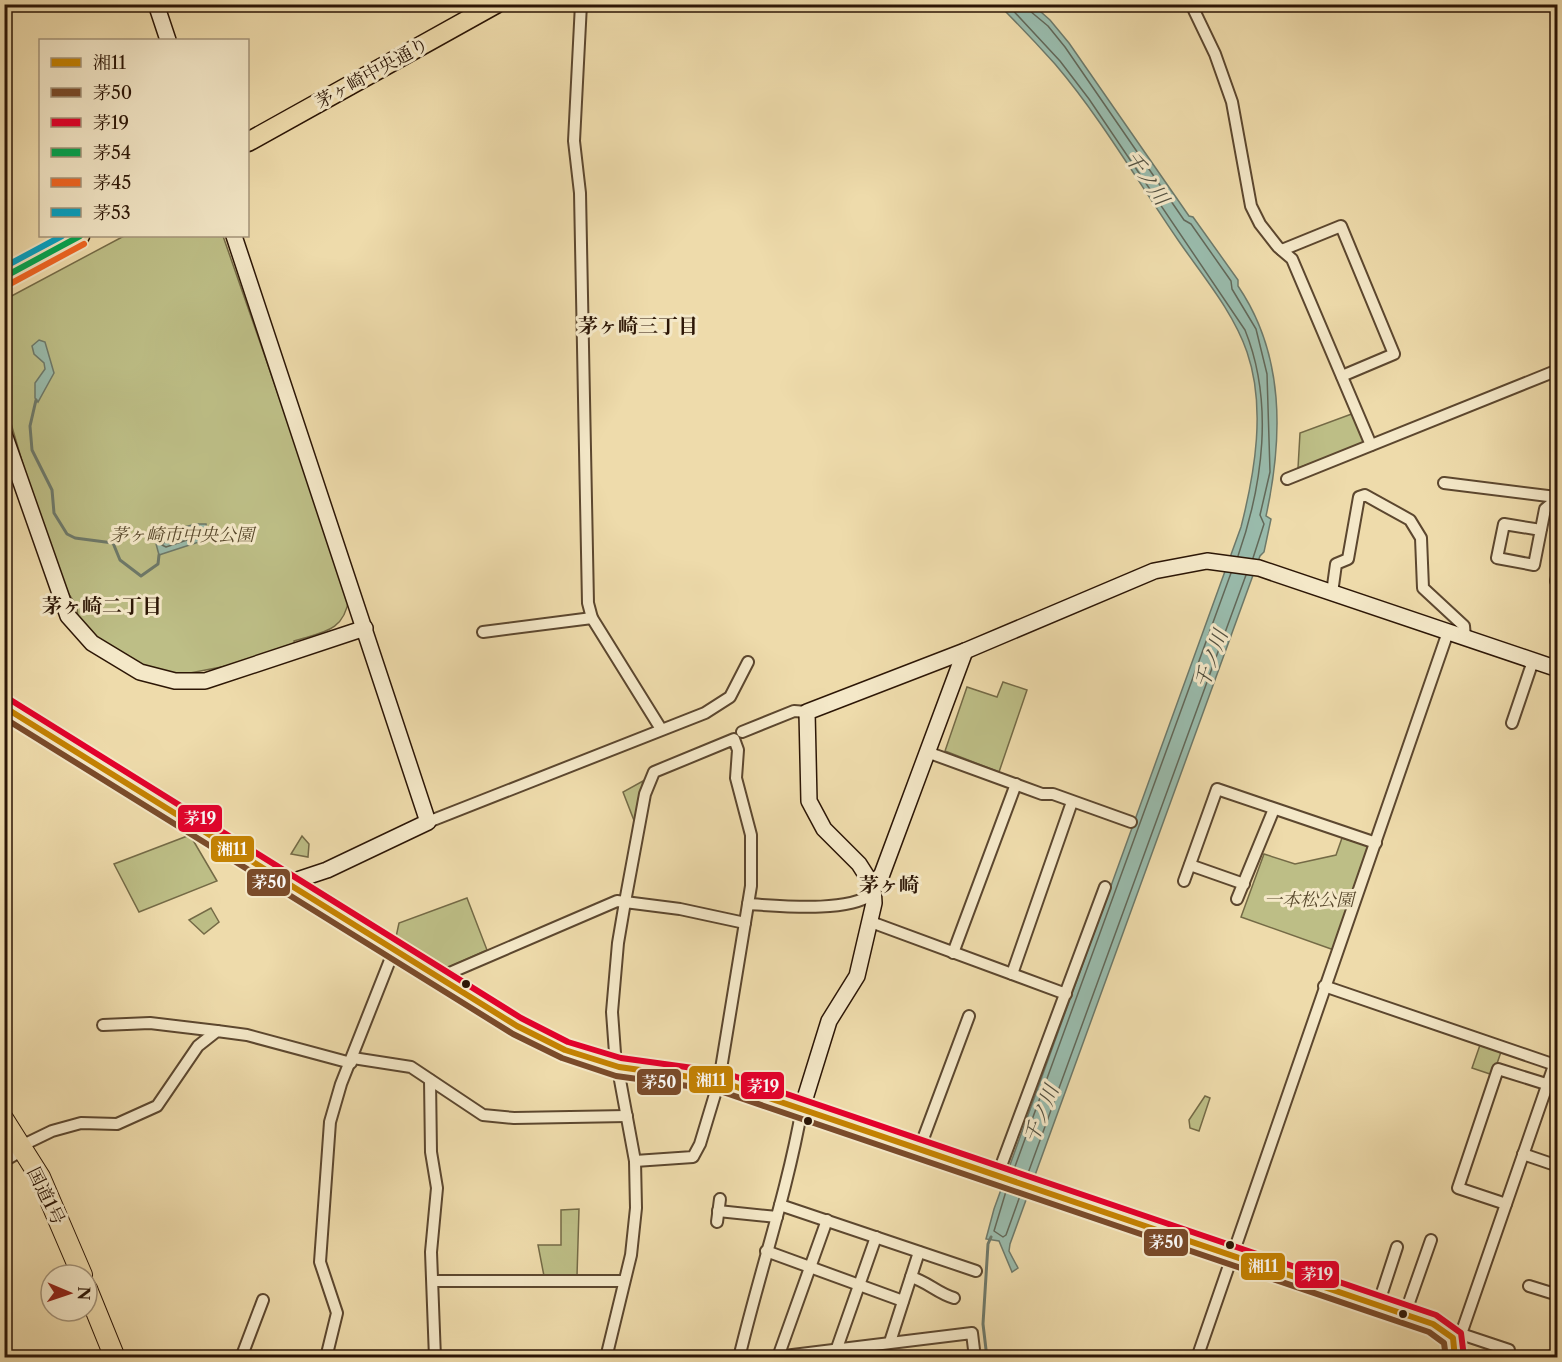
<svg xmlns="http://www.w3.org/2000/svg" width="1562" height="1362" viewBox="0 0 1562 1362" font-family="'Libre Caslon Text','Noto Serif JP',serif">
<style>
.green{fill:#bdbe86;stroke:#746a46;stroke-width:1.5}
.water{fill:#99bbac;stroke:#6d796a;stroke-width:1.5}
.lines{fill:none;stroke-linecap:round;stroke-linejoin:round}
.shore{stroke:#626859;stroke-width:1.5}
.stream{stroke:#6d796a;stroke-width:3}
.street-casing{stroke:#5c472f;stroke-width:14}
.secondary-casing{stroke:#2c1606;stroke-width:18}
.primary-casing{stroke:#2c1606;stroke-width:21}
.highway-casing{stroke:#2c1606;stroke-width:22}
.street{stroke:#f4e8c8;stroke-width:10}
.secondary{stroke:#f4e8c8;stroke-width:15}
.primary{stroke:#eedbab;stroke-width:18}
.highway{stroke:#eedbab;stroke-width:20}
.bus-1-casing{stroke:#f4e8c8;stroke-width:10}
.bus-2-casing{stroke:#f4e8c8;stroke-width:10}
.bus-3-casing{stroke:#f4e8c8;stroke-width:10}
.bus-4-casing{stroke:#f4e8c8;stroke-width:10}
.bus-5-casing{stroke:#f4e8c8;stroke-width:10}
.bus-6-casing{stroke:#f4e8c8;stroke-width:10}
.bus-1{stroke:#c48202;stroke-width:6}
.bus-2{stroke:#7a4b2a;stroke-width:6}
.bus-3{stroke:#e4002b;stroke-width:6}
.bus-4{stroke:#00a651;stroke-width:6}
.bus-5{stroke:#f26522;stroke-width:6}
.bus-6{stroke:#02a2c4;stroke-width:6}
.bus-dot{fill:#2c1606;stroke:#f4e8c8;stroke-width:2}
.labels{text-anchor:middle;stroke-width:6;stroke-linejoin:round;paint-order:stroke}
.street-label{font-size:18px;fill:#2c1606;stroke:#f4e8c8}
.park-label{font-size:18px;font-style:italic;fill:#58482c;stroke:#f4e8c8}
.water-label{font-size:20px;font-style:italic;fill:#525040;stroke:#f4e8c8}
.neighbourhood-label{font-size:20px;font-weight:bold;fill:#2c1606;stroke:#f4e8c8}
.line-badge{stroke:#f4e8c8;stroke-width:2}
.badge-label{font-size:16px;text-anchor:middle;font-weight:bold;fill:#fff}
</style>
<rect width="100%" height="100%" fill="#eedbab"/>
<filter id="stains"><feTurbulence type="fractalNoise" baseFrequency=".00333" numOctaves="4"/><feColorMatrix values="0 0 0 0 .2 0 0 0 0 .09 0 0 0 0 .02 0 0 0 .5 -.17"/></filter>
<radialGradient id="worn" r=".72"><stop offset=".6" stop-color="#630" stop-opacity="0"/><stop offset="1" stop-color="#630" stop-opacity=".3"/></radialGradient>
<!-- green -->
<g class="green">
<path d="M124 236H223L349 598C344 632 323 632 294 641L295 645 242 663 190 673 165 674 133 663 105 649 78 619 77 606 68 593 36 509 5 403 4 300Z"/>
<polygon points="1357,412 1369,442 1298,468 1300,433"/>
<polygon points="1003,682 1027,690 999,772 945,751 967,687 997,697"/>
<polygon points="643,781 635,823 623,792"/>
<polygon points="190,835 217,881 139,912 114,864"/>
<polygon points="302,836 309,844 308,857 291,854"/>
<polygon points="1342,838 1372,847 1334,950 1241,917 1264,854 1295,864 1336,855"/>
<polygon points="467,898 487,950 447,968 396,937 399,923"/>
<polygon points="211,908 219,922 204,934 189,920"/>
<polygon points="1480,1045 1501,1052 1493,1075 1472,1068"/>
<polygon points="1205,1096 1210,1098 1199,1131 1190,1128 1189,1120"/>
<polygon points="579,1209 577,1276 544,1276 538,1245 561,1245 561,1210"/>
</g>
<!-- water -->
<g class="water">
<path d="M1032 4 1050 20 1069 43 1189 216 1193 217 1238 280V286C1285 355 1283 438 1266 516L1271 519 1264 552 1260 556 1010 1244 1009 1251 1018 1268 1012 1272 999 1241 986 1239 994 1209 1241 527C1255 472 1266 407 1247 352 1233 311 1202 275 1178 240 1138 182 1101 118 1055 64 1037 44 1018 24 999 5Z"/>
<polygon points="39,340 45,342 54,373 38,402 35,398 35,383 45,369 44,363 34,354 32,346"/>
<polygon points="196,524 206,524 208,539 159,555 155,540 165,532"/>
</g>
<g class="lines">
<!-- shore -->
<g class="shore">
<path d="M1007 4 1060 61 1089 99 1245 330C1274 402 1263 484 1238 556"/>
<polyline points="1028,4 1030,11 1048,26 1065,47 1184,220 1191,224 1231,281 1232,289 1256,329 1267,374 1270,472 1260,515 1264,524 1253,558"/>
<polygon points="196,530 200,531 199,536 166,547 162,545 168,538"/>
<polyline points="1013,1172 1231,573"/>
<polyline points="1027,1176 1246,575"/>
<polyline points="1007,1188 994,1231 1003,1237 1006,1235 1021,1193"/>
</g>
<!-- stream -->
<g class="stream">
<polyline points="36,400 30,426 32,450 52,490 54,513 67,534 75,538 113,543 120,560 141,576 158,564 159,555"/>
<polyline points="1203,1350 1226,1358"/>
<polyline points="987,1358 983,1324 988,1244 991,1237"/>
</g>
<!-- street casing -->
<g class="street-casing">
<g id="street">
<polyline points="581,4 574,141 580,193 588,603 592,618 661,729"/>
<polyline points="1191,4 1215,54 1232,102 1251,206 1260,224 1278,247 1292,259 1371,445"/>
<polyline points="1282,250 1341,226 1394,354 1342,376"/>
<polyline points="1287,479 1558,370"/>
<polyline points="1444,483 1556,497 1558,494"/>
<polyline points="1541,530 1504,524 1497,558 1534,565 1545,509 1557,499"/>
<polyline points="1556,581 1558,573"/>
<polyline points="1332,593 1336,564 1348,559 1359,497 1365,495 1410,520 1421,538 1423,588 1464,626 1465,637"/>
<polyline points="483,632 592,618"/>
<polyline points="1512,723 1533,661"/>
<polyline points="742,732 794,711 807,712"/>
<polyline points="927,752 1042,794 1053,794 1131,822"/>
<polyline points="428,822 705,713 730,697 748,662"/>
<polyline points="1190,865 1244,884"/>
<polyline points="1184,881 1217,789 1376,843"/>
<polyline points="1237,899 1274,809"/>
<path d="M748 904C783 906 843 913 874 894"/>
<polyline points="871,922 1066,994"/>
<polyline points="953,953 1016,784"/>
<polyline points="1012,974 1072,802"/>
<polyline points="438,978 617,901 625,902 645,794 654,772 734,739 738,750 736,778 751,835 751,886 719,1081 700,1144 693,1157 635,1161"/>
<polyline points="1324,986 1558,1066"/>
<polyline points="103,1025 150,1023 217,1031"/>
<polyline points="353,1058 411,1067 483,1115 514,1118 627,1116"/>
<polyline points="430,1080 431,1152 437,1188 431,1252 435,1358"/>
<polyline points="21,1146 52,1131 81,1123 117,1124 157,1106 198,1046 217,1031 247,1035 351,1063"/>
<polyline points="920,1147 969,1016"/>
<polyline points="1523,1154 1558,1166"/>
<polyline points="4,1161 23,1150"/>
<polyline points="998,1174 1105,887"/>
<polyline points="1506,1204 1458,1188 1498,1069 1546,1084"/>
<polyline points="780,1205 976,1271"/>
<polyline points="718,1211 777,1217"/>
<polyline points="717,1222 720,1199"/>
<polyline points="766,1251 903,1301"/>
<path d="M911 1277C928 1282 937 1293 954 1298"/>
<polyline points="433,1281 624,1281"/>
<polyline points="1529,1286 1558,1295"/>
<polyline points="1378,1305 1397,1247"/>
<polyline points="1405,1314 1431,1240"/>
<polyline points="1461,1334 1509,1350"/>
<polyline points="1453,1338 1461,1334 1558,1054"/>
<polyline points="890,1342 919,1252"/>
<polyline points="837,1348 876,1237"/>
<polyline points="778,1357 827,1220"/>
<polyline points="241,1358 263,1300"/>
<polyline points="326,1358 337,1313 320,1262 330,1122 341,1084 394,950"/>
<polyline points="606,1358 631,1255 636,1208 635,1161 615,1053 612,1012 618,943 625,902 680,909 745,923"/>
<path d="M739 1358C759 1274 787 1193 802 1108"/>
<polyline points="768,1358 972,1333 975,1358"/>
<polyline points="1197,1358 1448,632"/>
</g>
</g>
<!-- secondary casing -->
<g class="secondary-casing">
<g id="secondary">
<polyline points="156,4 168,40"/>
<polyline points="234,236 428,822 327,870 288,883"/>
<polyline points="4,434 68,616 92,643 140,672 175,681 205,681 365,628"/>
<polyline points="4,707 438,978 517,1026 565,1050 619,1067 719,1081 1433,1324 1453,1338 1455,1358"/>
<polyline points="873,886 882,874 965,651"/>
<polyline points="802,1108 829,1021 857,976 874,903 873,886 859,864 824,829 809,801 807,712 965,651 1154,571 1207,561 1259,568 1558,669"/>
<polyline points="1552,1358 1558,1356"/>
</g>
</g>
<!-- primary casing -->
<g class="primary-casing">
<g id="primary">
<polyline points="248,142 496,4"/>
<polyline points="4,277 80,236"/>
</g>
</g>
<!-- highway casing -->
<g class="highway-casing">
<g id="highway">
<polyline points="4,1120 40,1177 82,1275"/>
<polyline points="87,1289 115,1358"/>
</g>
</g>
<!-- street -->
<use href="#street" class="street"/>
<!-- secondary -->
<use href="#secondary" class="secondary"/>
<!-- primary -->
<use href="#primary" class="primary"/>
<!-- highway -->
<use href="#highway" class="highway"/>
<!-- bus-1 casing -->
<g class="bus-1-casing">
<polyline id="bus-1" points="4,707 517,1026 565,1050 619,1067 719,1081 1433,1324 1453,1338 1455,1358"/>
</g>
<!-- bus-2 casing -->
<g class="bus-2-casing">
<polyline id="bus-2" points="4,718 513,1034 562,1058 616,1076 717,1090 1429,1332 1444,1343 1446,1358"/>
</g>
<!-- bus-3 casing -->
<g class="bus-3-casing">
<polyline id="bus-3" points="9,699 521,1018 568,1042 621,1058 722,1072 1436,1315 1461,1333 1464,1357"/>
</g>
<!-- bus-4 casing -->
<g class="bus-4-casing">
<polyline id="bus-4" points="4,277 80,236"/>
</g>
<!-- bus-5 casing -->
<g class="bus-5-casing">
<polyline id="bus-5" points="8,285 84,244"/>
</g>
<!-- bus-6 casing -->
<g class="bus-6-casing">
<polyline id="bus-6" points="4,267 62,236"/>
</g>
<!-- bus-1 -->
<use href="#bus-1" class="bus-1"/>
<!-- bus-2 -->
<use href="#bus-2" class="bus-2"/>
<!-- bus-3 -->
<use href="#bus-3" class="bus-3"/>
<!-- bus-4 -->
<use href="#bus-4" class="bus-4"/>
<!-- bus-5 -->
<use href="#bus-5" class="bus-5"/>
<!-- bus-6 -->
<use href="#bus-6" class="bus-6"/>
</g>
<!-- markers -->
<g class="bus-dot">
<circle cx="466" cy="984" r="5"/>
<circle cx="808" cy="1121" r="5"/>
<circle cx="1230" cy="1245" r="5"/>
<circle cx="1403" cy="1314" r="5"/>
</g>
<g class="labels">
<!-- street labels -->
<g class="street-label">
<text transform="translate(372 73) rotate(-29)" y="6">茅ヶ崎中央通り</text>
<text transform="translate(46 1196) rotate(64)" y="6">国道1号</text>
</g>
<!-- park labels -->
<g class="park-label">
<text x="182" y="541">茅ヶ崎市中央公園</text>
<text x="1309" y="906">一本松公園</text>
</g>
<!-- water labels -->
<g class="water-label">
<text transform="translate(1147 178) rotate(55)" y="7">千ノ川</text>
<text transform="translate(1211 659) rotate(-70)" y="7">千ノ川</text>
<text transform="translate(1041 1114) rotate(-68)" y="7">千ノ川</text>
</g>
<!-- neighbourhood labels -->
<g class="neighbourhood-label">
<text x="638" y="333">茅ヶ崎三丁目</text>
<text x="102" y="613">茅ヶ崎二丁目</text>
<text x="889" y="892">茅ヶ崎</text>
</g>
</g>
<g class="line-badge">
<rect x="177" y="804" width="46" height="29" rx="6" fill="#e4002b"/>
<rect x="210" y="835" width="45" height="28" rx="6" fill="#c48202"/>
<rect x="246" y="868" width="45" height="29" rx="6" fill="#7a4b2a"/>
<rect x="688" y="1065" width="46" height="29" rx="6" fill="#c48202"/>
<rect x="636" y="1068" width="46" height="28" rx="6" fill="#7a4b2a"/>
<rect x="740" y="1071" width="45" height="29" rx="6" fill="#e4002b"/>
<rect x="1143" y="1228" width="46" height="29" rx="6" fill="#7a4b2a"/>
<rect x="1240" y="1252" width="46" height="29" rx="6" fill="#c48202"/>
<rect x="1294" y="1260" width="46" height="29" rx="6" fill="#e4002b"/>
</g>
<g class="badge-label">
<text x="200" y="824">茅19</text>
<text x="232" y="855">湘11</text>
<text x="269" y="888">茅50</text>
<text x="711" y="1086">湘11</text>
<text x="659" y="1088">茅50</text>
<text x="763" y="1092">茅19</text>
<text x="1166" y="1248">茅50</text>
<text x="1263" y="1272">湘11</text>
<text x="1317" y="1280">茅19</text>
</g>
<!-- margin -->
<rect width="1562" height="1362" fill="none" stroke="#eedbab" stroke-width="24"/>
<rect x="6" y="6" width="1550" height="1350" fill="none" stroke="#2c1606" stroke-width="3"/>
<rect x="12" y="12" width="1538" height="1338" fill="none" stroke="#2c1606" stroke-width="1.5"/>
<!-- legend -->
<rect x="39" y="39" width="210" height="198" fill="#f4e8c8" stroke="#a4947a" stroke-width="1.5"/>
<rect x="51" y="58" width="30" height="9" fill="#c48202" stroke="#a4947a" stroke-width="1.5"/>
<text x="93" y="69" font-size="18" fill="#2c1606">湘11</text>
<rect x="51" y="88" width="30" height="9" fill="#7a4b2a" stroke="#a4947a" stroke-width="1.5"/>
<text x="93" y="99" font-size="18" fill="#2c1606">茅50</text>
<rect x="51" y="118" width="30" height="9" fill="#e4002b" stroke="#a4947a" stroke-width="1.5"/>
<text x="93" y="129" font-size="18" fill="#2c1606">茅19</text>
<rect x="51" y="148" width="30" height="9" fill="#00a651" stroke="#a4947a" stroke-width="1.5"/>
<text x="93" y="159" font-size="18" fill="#2c1606">茅54</text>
<rect x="51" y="178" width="30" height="9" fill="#f26522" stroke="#a4947a" stroke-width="1.5"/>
<text x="93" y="189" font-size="18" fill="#2c1606">茅45</text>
<rect x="51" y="208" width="30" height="9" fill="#02a2c4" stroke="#a4947a" stroke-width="1.5"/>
<text x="93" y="219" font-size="18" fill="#2c1606">茅53</text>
<!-- north arrow -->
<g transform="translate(69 1293) rotate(92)"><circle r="28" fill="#f4e8c8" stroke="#a4947a" stroke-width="1.5"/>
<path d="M0-4.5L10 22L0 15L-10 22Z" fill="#8f2418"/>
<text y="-9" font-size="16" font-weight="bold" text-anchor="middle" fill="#2c1606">N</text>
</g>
<rect width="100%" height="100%" filter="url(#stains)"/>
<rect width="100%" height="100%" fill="url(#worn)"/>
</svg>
